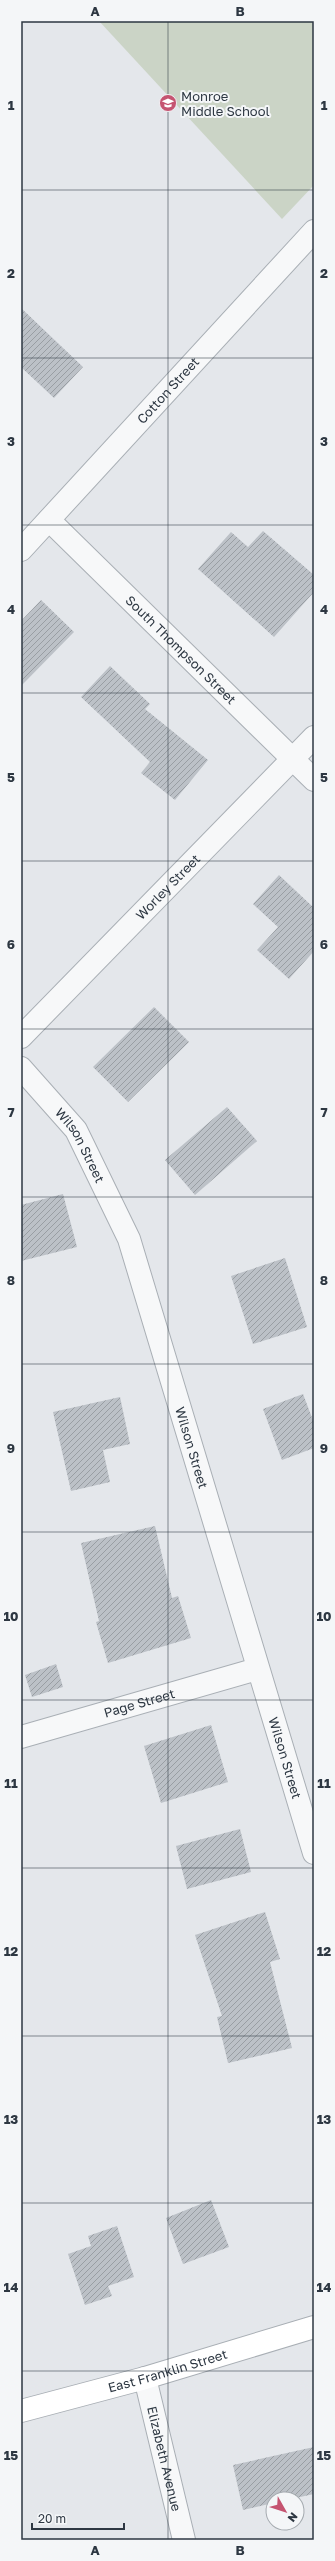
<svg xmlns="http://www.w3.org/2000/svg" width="335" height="2561" viewBox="0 0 335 2561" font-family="'Golos Text',sans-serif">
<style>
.garden{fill:#cbd4c6}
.building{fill:url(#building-hatch)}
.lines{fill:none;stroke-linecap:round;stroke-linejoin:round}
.minor-casing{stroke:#a9afb5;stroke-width:24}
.secondary-casing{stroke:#a9afb5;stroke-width:24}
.minor{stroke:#f7f8f9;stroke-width:22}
.secondary{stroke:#fff;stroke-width:22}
.grid{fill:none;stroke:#2d3742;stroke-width:1;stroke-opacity:0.55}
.labels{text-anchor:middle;stroke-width:4;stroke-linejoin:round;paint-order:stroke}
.poi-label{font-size:13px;fill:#2d3742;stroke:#f4f6f8;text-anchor:start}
.street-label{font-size:13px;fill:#2d3742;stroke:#f4f6f8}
.neatline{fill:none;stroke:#2d3742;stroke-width:1.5}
.grid-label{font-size:13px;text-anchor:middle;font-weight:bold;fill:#2d3742}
</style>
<defs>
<pattern id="building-hatch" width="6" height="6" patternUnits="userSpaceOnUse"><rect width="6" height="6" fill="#bcc1c7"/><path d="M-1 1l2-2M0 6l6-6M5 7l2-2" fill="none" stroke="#999ea3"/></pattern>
</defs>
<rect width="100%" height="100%" fill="#e4e7eb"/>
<!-- garden -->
<polygon class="garden" points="99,21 314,21 314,185 282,219"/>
<!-- building -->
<g class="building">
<polygon points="21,308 83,367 54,398 21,367"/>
<polygon points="263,531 314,575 314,592 274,637 198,569 231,532 248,547"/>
<polygon points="41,600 74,632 21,686 21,621"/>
<polygon points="110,666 150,704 145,709 208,760 175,800 141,773 150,762 81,697"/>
<polygon points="279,875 314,908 314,951 289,979 257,950 278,927 253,904"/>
<polygon points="154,1007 189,1042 128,1102 93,1067"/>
<polygon points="227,1107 257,1141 195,1195 165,1160"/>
<polygon points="63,1194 77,1247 21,1261 21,1205"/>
<polygon points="285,1258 307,1327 253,1344 231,1276"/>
<polygon points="303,1394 314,1423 314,1448 282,1460 263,1409"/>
<polygon points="120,1397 130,1444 103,1450 110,1482 71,1491 53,1412"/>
<polygon points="155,1526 172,1598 178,1596 191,1638 108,1663 96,1622 99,1621 81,1543"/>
<polygon points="56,1664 63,1687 32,1697 25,1675"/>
<polygon points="211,1725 228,1782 161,1803 144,1746"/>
<polygon points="240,1829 251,1872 187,1889 176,1846"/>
<polygon points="265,1912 280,1959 270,1962 292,2048 228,2063 217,2017 222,2016 195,1935"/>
<polygon points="211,2200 229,2247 183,2264 166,2218"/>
<polygon points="117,2226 134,2277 108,2286 112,2296 85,2305 68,2254 91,2246 88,2236"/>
<polygon points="314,2447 314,2494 291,2499 273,2499 273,2503 243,2510 233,2465"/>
</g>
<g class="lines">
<!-- minor casing -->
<g class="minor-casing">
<g id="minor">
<path id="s1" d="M49 520 314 780"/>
<path id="s2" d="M21 550 314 231"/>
<path id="s3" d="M21 1037 314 737"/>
<path id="s4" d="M21 1068 76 1130 129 1239 314 1853"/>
<path id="s5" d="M21 1737 257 1669"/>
<path id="s6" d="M145 2378 184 2540"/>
</g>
</g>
<!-- secondary casing -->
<g class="secondary-casing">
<g id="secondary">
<path id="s7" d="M21 2411 145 2378 314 2327"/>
</g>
</g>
<!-- minor -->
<use href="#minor" class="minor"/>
<!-- secondary -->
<use href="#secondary" class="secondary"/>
</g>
<!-- grid -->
<path class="grid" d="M168 21V2540M21 190H314M21 358H314M21 525H314M21 693H314M21 861H314M21 1029H314M21 1197H314M21 1364H314M21 1532H314M21 1700H314M21 1868H314M21 2036H314M21 2203H314M21 2371H314"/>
<!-- icons -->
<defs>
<g id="school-disc" transform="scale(0.9)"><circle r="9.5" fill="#c55471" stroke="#f4f6f8"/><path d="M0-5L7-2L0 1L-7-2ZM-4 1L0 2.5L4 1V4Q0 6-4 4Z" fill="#fff"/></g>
</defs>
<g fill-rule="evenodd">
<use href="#school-disc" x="168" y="103"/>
</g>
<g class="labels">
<!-- poi labels -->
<g class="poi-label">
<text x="181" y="101">Monroe<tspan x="181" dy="15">Middle School</tspan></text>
</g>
<!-- street labels -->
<g class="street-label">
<text dy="5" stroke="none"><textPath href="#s2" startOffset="217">Cotton Street</textPath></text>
<text dy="5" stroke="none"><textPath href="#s1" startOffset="185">South Thompson Street</textPath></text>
<text dy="5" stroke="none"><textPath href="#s3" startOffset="210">Worley Street</textPath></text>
<text dy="5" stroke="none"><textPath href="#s4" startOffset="98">Wilson Street</textPath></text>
<text dy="5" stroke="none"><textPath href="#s4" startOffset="422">Wilson Street</textPath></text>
<text dy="5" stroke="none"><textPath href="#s5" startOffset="123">Page Street</textPath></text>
<text dy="5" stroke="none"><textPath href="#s4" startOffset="746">Wilson Street</textPath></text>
<text dy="5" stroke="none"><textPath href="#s7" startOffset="152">East Franklin Street</textPath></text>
<text dy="5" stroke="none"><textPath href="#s6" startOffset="83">Elizabeth Avenue</textPath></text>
</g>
</g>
<!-- border -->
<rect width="335" height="2561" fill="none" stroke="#f4f6f8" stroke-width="44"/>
<!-- north arrow -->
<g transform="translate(285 2511) rotate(129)"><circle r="19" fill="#f4f6f8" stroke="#a4aaaf"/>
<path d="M0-3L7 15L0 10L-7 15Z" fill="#c55471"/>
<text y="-6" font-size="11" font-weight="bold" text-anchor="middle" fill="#2d3742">N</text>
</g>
<!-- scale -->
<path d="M32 2523v6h92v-6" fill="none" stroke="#2d3742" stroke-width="2"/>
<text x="38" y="2523" font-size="12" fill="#2d3742" stroke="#f4f6f8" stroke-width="3" paint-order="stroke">20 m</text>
<rect x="22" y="22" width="291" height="2517" class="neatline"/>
<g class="grid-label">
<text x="95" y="16">A</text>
<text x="240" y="16">B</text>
<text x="11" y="110">1</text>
<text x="324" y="110">1</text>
<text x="11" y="278">2</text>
<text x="324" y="278">2</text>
<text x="11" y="446">3</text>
<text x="324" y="446">3</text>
<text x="11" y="614">4</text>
<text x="324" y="614">4</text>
<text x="11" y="782">5</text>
<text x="324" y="782">5</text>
<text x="11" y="949">6</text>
<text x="324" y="949">6</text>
<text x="11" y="1117">7</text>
<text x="324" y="1117">7</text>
<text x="11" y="1285">8</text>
<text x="324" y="1285">8</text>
<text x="11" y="1453">9</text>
<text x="324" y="1453">9</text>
<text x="11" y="1621">10</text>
<text x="324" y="1621">10</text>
<text x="11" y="1788">11</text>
<text x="324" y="1788">11</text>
<text x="11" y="1956">12</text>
<text x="324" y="1956">12</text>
<text x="11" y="2124">13</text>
<text x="324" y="2124">13</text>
<text x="11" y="2292">14</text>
<text x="324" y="2292">14</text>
<text x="11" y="2460">15</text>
<text x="324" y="2460">15</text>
<text x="95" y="2555">A</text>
<text x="240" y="2555">B</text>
</g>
</svg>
